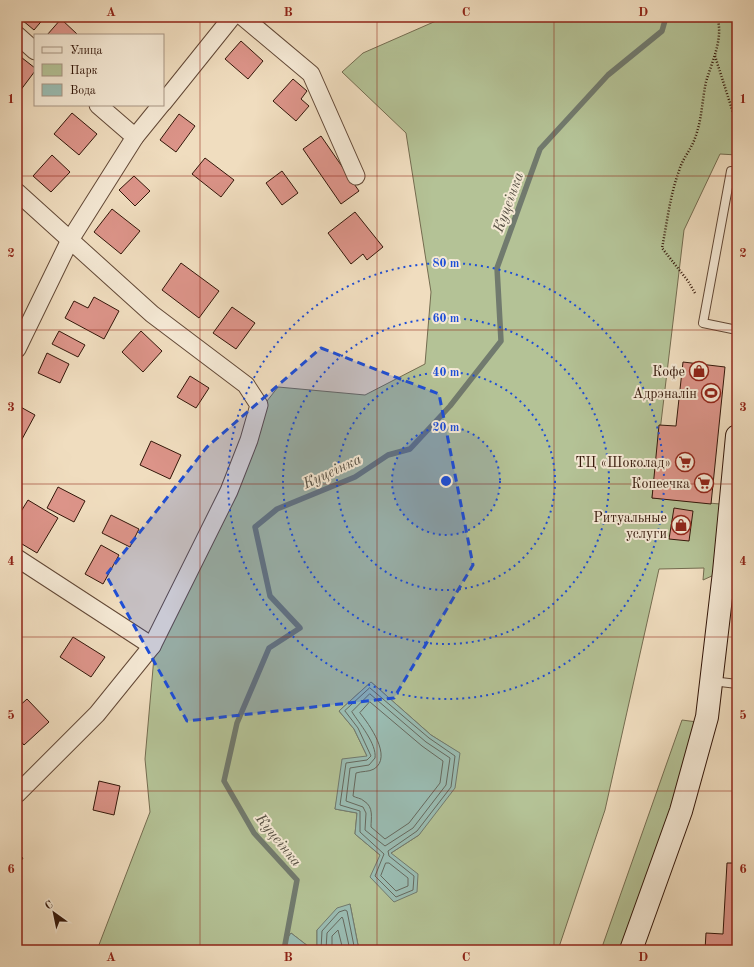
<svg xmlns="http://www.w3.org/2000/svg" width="754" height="967" viewBox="0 0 754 967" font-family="'Old Standard TT',serif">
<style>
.green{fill:#b4c296;stroke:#746c50;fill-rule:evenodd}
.water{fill:#9abcb2;stroke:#717a6e}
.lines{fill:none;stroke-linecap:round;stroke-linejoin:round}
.shore{stroke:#66695e;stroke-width:1}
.stream{stroke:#717a6e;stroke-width:5.5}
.building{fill:#dc9489;stroke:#331609}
.lane-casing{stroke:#624836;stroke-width:10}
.street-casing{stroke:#624836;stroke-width:19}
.secondary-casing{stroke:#331609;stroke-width:24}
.path{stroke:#331609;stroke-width:2.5;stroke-dasharray:1 2;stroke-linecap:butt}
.lane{stroke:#f5e9d5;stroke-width:8}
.street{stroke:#f5e9d5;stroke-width:17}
.secondary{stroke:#f5e9d5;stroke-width:22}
.marked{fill:#1d4ed8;fill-opacity:0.2;stroke:#1d4ed8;stroke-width:3;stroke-dasharray:8 5;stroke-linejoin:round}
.grid{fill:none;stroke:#8f2418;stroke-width:1;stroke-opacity:0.55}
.ring{fill:none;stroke:#1d4ed8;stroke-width:2;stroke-dasharray:2 4}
.labels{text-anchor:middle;stroke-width:4;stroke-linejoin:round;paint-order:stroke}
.poi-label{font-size:14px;fill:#331609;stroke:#f5e9d5;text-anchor:end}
.water-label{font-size:15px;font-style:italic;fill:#575044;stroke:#f5e9d5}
.centre{fill:#1d4ed8;stroke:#f5e9d5;stroke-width:2}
.ring-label{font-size:12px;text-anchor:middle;font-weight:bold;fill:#1d4ed8;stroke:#f5e9d5;stroke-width:4;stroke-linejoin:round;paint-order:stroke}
.neatline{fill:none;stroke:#8f2418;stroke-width:1.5}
.grid-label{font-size:13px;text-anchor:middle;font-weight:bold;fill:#8f2418}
</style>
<rect width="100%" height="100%" fill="#f0ddbf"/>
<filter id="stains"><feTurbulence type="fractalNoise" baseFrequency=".005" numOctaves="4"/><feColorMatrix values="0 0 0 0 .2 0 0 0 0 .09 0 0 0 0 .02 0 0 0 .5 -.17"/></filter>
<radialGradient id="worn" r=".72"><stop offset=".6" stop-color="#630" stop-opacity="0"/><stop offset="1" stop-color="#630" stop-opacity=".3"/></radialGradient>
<!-- green -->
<g class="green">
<path d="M445 17H737V155L720 154 684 230 652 498 720 504 714 575 703 580 704 568 659 569 605 810 558 950H367L358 945 350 904 317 930V950H313L291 933 279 950H97L150 812 145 759 157 623 256 415 278 387 365 395 425 364 431 292 406 133 342 72 363 53ZM371 682 431 735 459 753 419 835 391 853 380 855 355 834 357 813 335 809 338 793 367 756 354 729 339 711Z"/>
<polygon points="682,720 697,722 675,802 620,950 601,950"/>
</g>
<!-- water -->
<g class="water">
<polygon points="371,682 431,735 460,753 455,788 419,835 391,853 418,874 417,892 394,902 370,877 380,855 355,834 357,813 335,809 342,759 367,756 354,729 339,711"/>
<polygon points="350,904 358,945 367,950 317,950 317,930 337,908"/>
<polygon points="291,933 313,950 279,950"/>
</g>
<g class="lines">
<!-- shore -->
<g class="shore">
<polygon points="370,688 429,738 455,756 451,787 417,831 388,851 389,856 414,876 413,890 396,897 375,876 384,854 360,832 360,811 340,805 346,763 367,760 371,756 358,728 345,711"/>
<path d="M370 694 426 742 450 758 446 785 413 828 385 846 365 830 366 813 363 807 346 801 350 768 369 765 375 758C377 744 359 723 352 712Z"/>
<path d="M370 702 422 746 443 761 440 783 409 823 385 839 371 827C371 818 374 807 364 801 361 798 356 798 353 796L356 773C362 771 369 772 374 769 393 757 369 724 360 713Z"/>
<polygon points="386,863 389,863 408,878 408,886 396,891 381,876"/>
<polyline points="321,950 322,931 339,912 345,910 347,911 354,946 358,950"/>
<polyline points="326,950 327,933 342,917 343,919 350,950"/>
<polyline points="332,950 332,936 338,930 343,950"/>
</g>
<!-- stream -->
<polyline class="stream" points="284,950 297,880 254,833 224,781 237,723 269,648 300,628 270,596 255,527 277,509 355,477 388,455 410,449 450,406 501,341 497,268 540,149 608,75 662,31 666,17"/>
</g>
<!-- building -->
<g class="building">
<polygon points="24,17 45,17 34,30 22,20"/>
<polygon points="61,19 77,34 76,35 47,35"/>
<polygon points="241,41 263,61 248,79 225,59"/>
<polygon points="17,54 35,68 35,71 17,95"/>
<polygon points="293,79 307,91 301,99 309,106 296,121 273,101"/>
<polygon points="72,113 97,134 79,155 54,134"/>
<polygon points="179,114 195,126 176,152 160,140"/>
<polygon points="321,136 359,191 341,204 303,149"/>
<polygon points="52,155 70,172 51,192 33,176"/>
<polygon points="205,158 234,180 221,197 192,174"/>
<polygon points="282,171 298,193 282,205 266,183"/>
<polygon points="134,176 150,191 135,206 119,190"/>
<polygon points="112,209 140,231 121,254 94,232"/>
<polygon points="355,212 383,247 367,260 363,254 351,264 328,233"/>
<polygon points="181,263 219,291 199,318 162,290"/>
<polygon points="94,297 119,311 104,339 65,318 74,301 88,308"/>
<polygon points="232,307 255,323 236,349 213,333"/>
<polygon points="59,331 85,345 78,357 52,344"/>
<polygon points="141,331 162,351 143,372 122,352"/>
<polygon points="47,353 69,364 60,383 38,373"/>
<polygon points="683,362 725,367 711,504 652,498 659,425 676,426"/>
<polygon points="190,376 209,388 196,408 177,397"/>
<polygon points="17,405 35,415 21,441 17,439"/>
<polygon points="151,441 181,455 170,479 140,465"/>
<polygon points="58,487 85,501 74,522 47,508"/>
<polygon points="28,500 58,518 37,553 17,541 17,518"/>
<polygon points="674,508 693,511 689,541 669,539"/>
<polygon points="111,515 139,529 130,547 102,533"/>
<polygon points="101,545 119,555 103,584 85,574"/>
<polygon points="17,613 21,615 17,623"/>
<polygon points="73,637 105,657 91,677 60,657"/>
<polygon points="27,699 49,722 24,745 17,737 17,708"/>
<polygon points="99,781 120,786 114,815 93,810"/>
<polygon points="17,854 23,858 17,867"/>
<polygon points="727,863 737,863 737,950 705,950 706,933 723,934"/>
</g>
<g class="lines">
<!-- lane casing -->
<g class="lane-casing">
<g id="lane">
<polyline points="737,171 731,171 703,323 737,330"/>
<polyline points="712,681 737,684"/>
</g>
</g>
<!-- street casing -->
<g class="street-casing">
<g id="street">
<polyline points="243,17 311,74 356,176"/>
<polyline points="17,35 35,51"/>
<polyline points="163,103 232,17"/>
<polyline points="98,105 135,137"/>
<polyline points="17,192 152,314 246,385 259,405 249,440 229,491 152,646 97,714 17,794"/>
<polyline points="17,349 70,240 135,137 161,105"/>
<polyline points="17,558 152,646"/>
</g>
</g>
<!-- secondary casing -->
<g class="secondary-casing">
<polyline id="secondary" points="631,950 681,811 707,717 724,572 737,436"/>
</g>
<!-- path -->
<g class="path">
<polyline points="715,56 737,125"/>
<path d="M695 293 688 281 662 248C667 223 670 195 679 171 682 159 691 150 695 138 702 120 702 100 706 82 712 61 724 38 717 17"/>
</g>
<!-- lane -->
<use href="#lane" class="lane"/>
<!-- street -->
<use href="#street" class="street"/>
<!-- secondary -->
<use href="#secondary" class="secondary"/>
</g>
<!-- marked area -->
<path class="marked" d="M321 348 439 394 473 565 394 698 187 721 106 575 207 447Z"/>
<!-- grid -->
<path class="grid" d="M200 17V950M377 17V950M554 17V950M17 176H737M17 330H737M17 484H737M17 637H737M17 791H737"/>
<!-- distance rings -->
<circle cx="446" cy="481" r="54" fill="#1d4ed8" fill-opacity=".12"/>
<g class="ring">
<circle cx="446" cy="481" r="54"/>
<circle cx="446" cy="481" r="109"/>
<circle cx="446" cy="481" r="163"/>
<circle cx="446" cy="481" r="218"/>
</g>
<!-- icons -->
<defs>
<g id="shop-ring" transform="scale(1)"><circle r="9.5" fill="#f5e9d5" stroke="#8f2418" stroke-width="1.5"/><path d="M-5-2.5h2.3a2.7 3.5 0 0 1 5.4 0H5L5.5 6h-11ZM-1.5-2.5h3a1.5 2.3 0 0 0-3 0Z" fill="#8f2418"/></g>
<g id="stadium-ring" transform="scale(1)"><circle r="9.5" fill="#f5e9d5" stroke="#8f2418" stroke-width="1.5"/><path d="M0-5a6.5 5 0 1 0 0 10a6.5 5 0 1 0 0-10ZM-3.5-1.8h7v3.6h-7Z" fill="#8f2418"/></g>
<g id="supermarket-ring" transform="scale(1)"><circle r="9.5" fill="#f5e9d5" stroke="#8f2418" stroke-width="1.5"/><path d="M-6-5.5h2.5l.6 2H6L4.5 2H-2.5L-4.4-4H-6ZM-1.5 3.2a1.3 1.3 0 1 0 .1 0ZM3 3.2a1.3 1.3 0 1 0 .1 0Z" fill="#8f2418"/></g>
</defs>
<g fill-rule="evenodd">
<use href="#shop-ring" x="699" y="371"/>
<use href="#stadium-ring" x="711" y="393"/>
<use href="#supermarket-ring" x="685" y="462"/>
<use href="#supermarket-ring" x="704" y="483"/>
<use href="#shop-ring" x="681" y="525"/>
</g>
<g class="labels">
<!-- poi labels -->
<g class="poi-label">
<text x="685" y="376">Кофе</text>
<text x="697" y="398">Адрэналін</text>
<text x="671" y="467">ТЦ «Шоколад»</text>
<text x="690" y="488">Копеечка</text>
<text x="667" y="522">Ритуальные<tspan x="667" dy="16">услуги</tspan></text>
</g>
<!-- water labels -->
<g class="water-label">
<text transform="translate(508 202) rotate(-70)" y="5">Куцеінка</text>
<text transform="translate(332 471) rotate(-25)" y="5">Куцеінка</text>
<text transform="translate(279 840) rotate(51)" y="5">Куцеінка</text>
</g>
</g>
<circle cx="446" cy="481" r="6" class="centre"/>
<g class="ring-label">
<text x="446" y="267">80 m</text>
<text x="446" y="322">60 m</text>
<text x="446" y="376">40 m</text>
<text x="446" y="431">20 m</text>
</g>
<!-- margin -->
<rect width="754" height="967" fill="none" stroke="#f0ddbf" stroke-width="44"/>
<!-- legend -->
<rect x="34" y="34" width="130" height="72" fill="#f5e9d5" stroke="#a79583"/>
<rect x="42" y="47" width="20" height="6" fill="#f5e9d5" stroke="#a79583"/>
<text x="70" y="54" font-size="12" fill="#331609">Улица</text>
<rect x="42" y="64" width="20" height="12" fill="#b4c296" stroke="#a79583"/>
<text x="70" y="74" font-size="12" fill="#331609">Парк</text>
<rect x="42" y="84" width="20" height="12" fill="#9abcb2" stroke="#a79583"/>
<text x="70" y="94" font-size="12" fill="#331609">Вода</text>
<!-- north arrow -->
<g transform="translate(54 913) rotate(327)" stroke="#f5e9d5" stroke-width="3" paint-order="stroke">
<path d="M0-3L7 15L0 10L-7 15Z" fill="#331609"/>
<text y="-6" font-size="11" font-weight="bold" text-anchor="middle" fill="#331609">С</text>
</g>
<rect x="22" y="22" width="710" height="923" class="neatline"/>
<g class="grid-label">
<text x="111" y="16">A</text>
<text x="288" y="16">B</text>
<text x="466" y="16">C</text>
<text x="643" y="16">D</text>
<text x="11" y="103">1</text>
<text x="743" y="103">1</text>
<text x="11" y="257">2</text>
<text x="743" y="257">2</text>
<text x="11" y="411">3</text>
<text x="743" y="411">3</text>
<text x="11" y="565">4</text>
<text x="743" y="565">4</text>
<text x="11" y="719">5</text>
<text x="743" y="719">5</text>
<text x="11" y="873">6</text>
<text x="743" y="873">6</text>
<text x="111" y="961">A</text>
<text x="288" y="961">B</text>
<text x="466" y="961">C</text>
<text x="643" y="961">D</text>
</g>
<rect width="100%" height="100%" filter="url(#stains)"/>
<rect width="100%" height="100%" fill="url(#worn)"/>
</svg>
